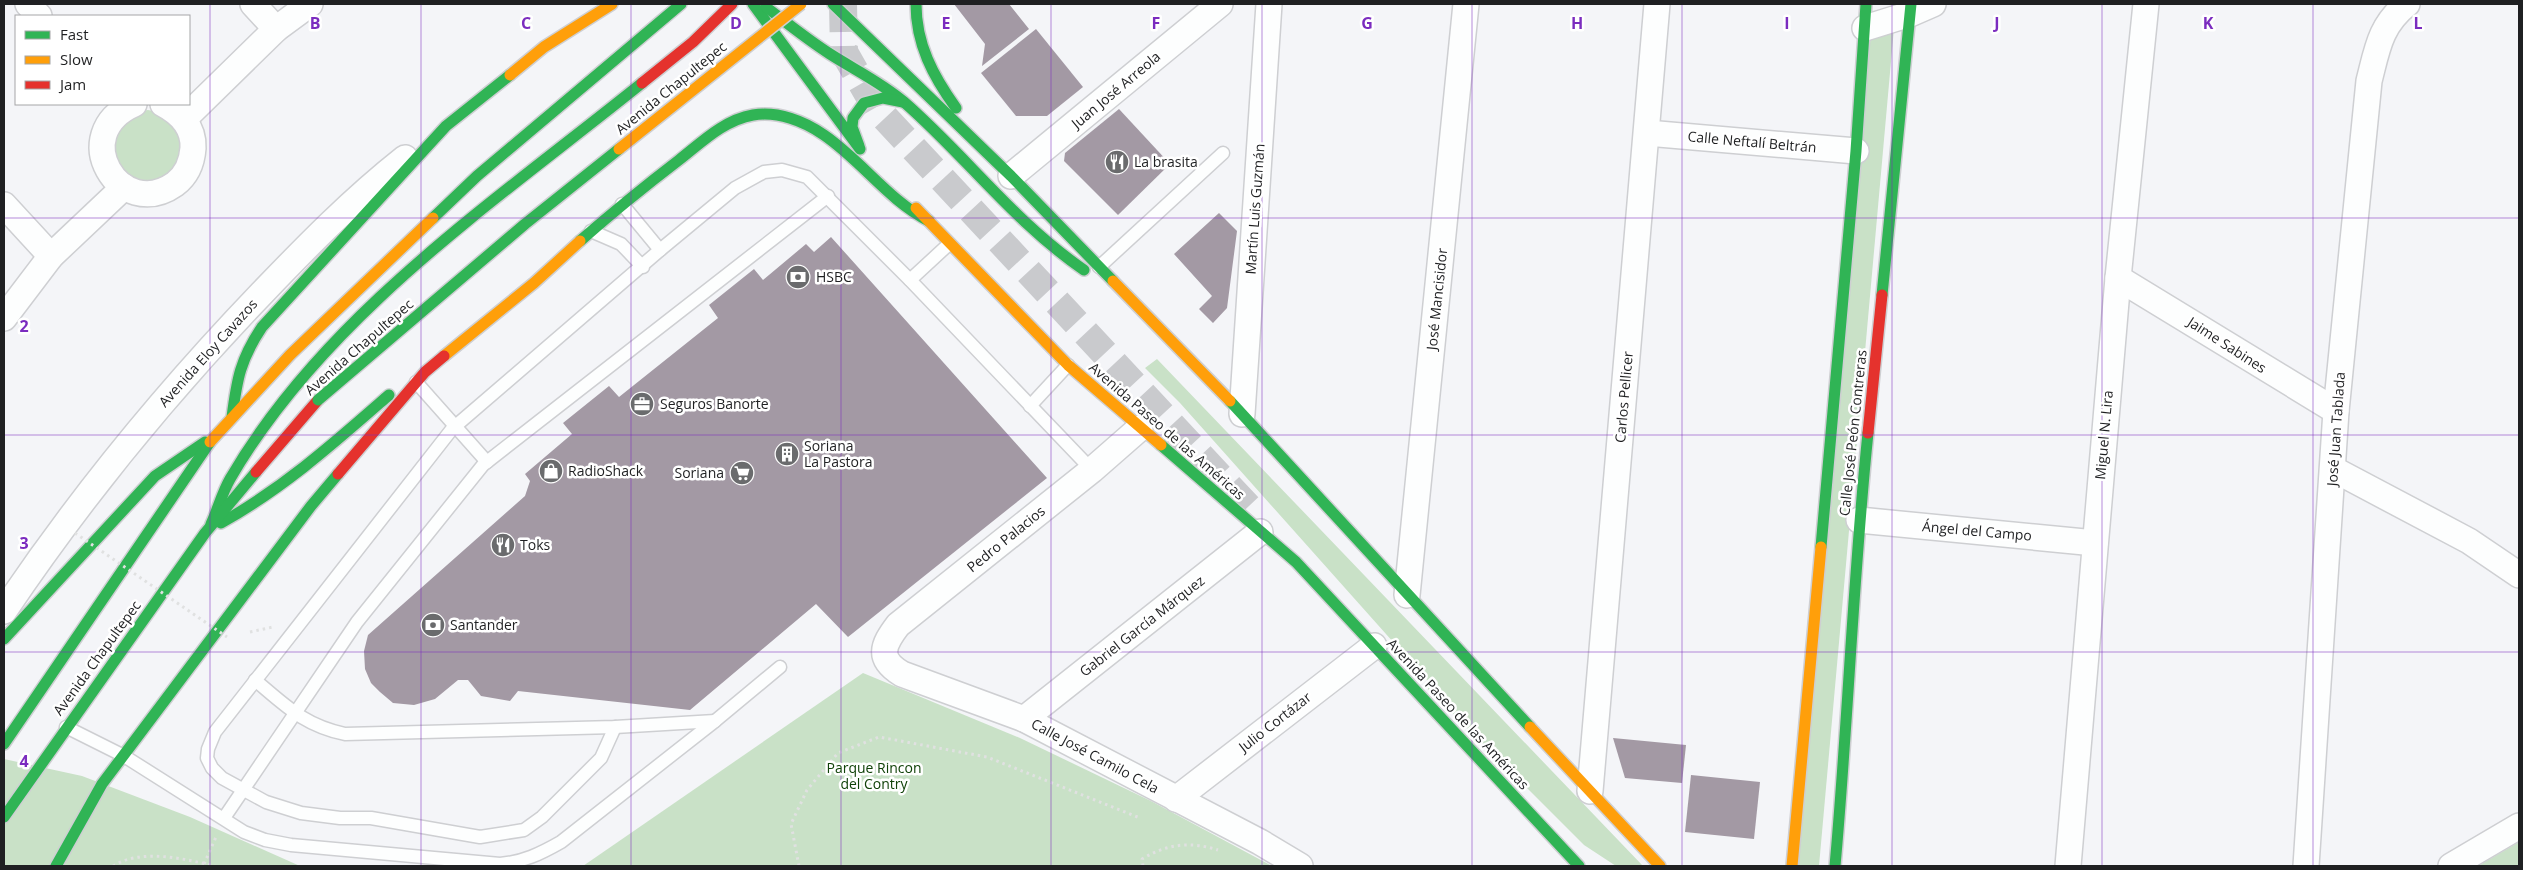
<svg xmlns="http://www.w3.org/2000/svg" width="2523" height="870" viewBox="0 0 2523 870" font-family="'Open Sans',sans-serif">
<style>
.green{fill:#c9e1c7}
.building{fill:#a399a4}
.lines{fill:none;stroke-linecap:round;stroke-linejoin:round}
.secondary-tunnel{stroke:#c9cacd;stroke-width:28;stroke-dasharray:28 14;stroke-linecap:butt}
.lane-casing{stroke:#cecfd2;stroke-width:15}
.street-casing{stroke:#cecfd2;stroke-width:28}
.fast-casing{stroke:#cecfd2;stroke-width:14}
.slow-casing{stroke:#cecfd2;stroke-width:14}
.jam-casing{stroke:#cecfd2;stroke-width:14}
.path{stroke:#e0e1e1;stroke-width:3;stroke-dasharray:2.5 4;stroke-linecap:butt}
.lane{stroke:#fdfefe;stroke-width:12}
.street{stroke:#fdfefe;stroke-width:25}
.fast{stroke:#30b455;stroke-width:11}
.slow{stroke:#ff9f0a;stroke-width:11}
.jam{stroke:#e5322d;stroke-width:11}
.fast-bridge-casing{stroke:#cecfd2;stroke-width:14;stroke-linecap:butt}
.slow-bridge-casing{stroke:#cecfd2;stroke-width:14;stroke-linecap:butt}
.path-bridge{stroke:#e0e1e1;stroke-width:3;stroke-dasharray:2.5 4;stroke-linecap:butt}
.fast-bridge{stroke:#30b455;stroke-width:11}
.slow-bridge{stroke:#ff9f0a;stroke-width:11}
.grid{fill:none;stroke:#7b2cbf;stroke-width:1;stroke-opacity:0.55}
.labels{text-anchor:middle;stroke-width:5;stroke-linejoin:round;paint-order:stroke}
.street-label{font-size:14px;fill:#1f2022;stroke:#fff}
.poi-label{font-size:14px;fill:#1f2022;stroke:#fff;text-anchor:start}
.park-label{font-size:14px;fill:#104208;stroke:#fff}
.grid-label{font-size:16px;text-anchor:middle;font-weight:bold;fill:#7b2cbf;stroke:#fff;stroke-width:5;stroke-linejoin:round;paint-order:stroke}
</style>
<rect width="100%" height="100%" fill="#f4f5f8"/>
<!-- green -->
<g class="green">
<polygon points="1894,28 1819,866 1797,866 1871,32"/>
<polygon points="148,110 164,113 184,134 183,165 160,184 125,178 112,157 118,123 131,112"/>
<polygon points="1157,359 1643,866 1616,866 1584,845 1428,689 1427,680 1180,403 1145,368"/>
<polygon points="863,673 1020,738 1151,801 1272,866 583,866"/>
<polygon points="4,759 82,776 190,817 300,866 4,866"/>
<polygon points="2519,842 2519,866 2478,866"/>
</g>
<!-- building -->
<g class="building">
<polygon points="954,4 1009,4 1029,29 982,66 985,44"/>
<polygon points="1036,29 1083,87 1047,116 1016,116 981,73"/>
<polygon points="1119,109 1170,164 1118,215 1064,161 1065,153"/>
<polygon points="1219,213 1237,231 1227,308 1213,323 1199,309 1212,296 1174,254"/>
<polygon points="831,237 1047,478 848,637 816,604 690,710 518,691 510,701 481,696 468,680 458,680 435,699 414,705 393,703 380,692 371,683 365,669 364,651 368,635 525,496 530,481 525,474 572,434 563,423 609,386 619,397 718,318 709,305 754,269 763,280 806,244 814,252"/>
<polygon points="1613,738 1686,745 1682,783 1625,778"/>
<polygon points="1691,775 1760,782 1754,839 1685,832"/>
</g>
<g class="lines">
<!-- secondary-tunnel -->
<polyline class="secondary-tunnel" points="843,4 844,52 876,108 1250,509"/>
<!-- lane casing -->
<g class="lane-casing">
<g id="lane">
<polyline points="622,204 660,250"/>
<polyline points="591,231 621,244 643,267"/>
<polyline points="1099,267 1223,153"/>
<polyline points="910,280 949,244"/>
<polyline points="416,382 487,462"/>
<polyline points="1030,406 1068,365"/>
<path d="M255 680C287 707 304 725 345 734L615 727 715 721"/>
<path d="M66 727 124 756 244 832 265 840 291 845 500 864C523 862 540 854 561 842L715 721 780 667"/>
<polyline points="615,727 601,758 542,817 524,830 480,837 371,818 340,818 301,813 266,802 222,778 212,768 207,758 208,749 215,732 452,429 660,250 735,188 764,172 782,170 807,177 910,280 1092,470"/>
<polyline points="224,818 357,622 483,465 828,196"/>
</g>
</g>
<!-- street casing -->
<g class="street-casing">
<g id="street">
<polyline points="28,4 39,16"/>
<polyline points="253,4 276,29"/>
<polyline points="1865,28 1910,14 1933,4"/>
<path d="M134 104C66 134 120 223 175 184 187 175 192 162 193 148 194 127 180 113 163 104"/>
<polyline points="184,119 276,29 310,4"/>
<polyline points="1647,133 1856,151"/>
<polyline points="1011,176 1220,4"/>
<polyline points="4,205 51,256"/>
<polyline points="2118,278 2336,411"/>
<polyline points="4,318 51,256 124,187"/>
<polyline points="1242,414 1269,4"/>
<path d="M1140 428 1092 470 898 625C882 646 877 659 902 674L1024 719 1260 842 1300 866"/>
<polyline points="2333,469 2469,541 2519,575"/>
<polyline points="1859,520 2095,543"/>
<polyline points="1407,595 1466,4"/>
<path d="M4 611C80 498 167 392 262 293 307 246 353 199 405 158"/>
<polyline points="1024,719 1260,532"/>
<polyline points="1590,791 1657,4"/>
<polyline points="1176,799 1374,646"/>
<polyline points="2068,866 2118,278 2146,4"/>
<path d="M2306 866 2336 411 2369 81C2377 50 2380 25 2407 4"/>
<polyline points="2451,866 2519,826"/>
</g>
</g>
<!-- fast casing -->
<g class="fast-casing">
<g id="fast">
<polyline points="753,4 860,149"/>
<polyline points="833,4 1011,176 1113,281"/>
<path d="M916 4C916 44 933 76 956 108"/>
<path d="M766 7C787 23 808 40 830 54 855 70 882 83 904 102 967 157 1013 221 1084 270"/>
<polyline points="859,146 852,127 853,118 864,103 883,98 903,102"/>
<polyline points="433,218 477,176 681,4"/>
<path d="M580 241C612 213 645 186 679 160 702 142 724 120 753 115 778 111 804 121 824 135 862 161 888 200 929 221"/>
<polyline points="1882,295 1911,4"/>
<polyline points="1230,401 1530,727"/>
<path d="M232 417C237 379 240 360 262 327L446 126 510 75"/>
<polyline points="1161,445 1296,562 1579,866"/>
<path d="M221 523C285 487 334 443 389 395"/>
<path d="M211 524C218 509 222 493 230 479 325 315 497 200 642 83"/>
<polyline points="1821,547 1856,151 1866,4"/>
<polyline points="4,639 155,476 205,442"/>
<polyline points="4,744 210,442"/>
<polyline points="4,817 205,533 256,472"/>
<polyline points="56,866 102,784 311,506 338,474"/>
<path d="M1835 866C1848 722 1853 577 1868 433"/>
</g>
</g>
<!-- slow casing -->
<g class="slow-casing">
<g id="slow">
<polyline points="510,75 544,47 612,4"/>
<polyline points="916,208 1068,365 1161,445"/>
<polyline points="1113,281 1230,401"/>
<polyline points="444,356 534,283 580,241"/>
<polyline points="210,442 290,355 433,218"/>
<polyline points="1530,727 1660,866"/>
<polyline points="1792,866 1821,547"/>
</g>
</g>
<!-- jam casing -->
<g class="jam-casing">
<g id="jam">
<polyline points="642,83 693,42 732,4"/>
<polyline points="1868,433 1882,295"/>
<polyline points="256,472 318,400"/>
<polyline points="338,474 425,372 444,356"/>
</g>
</g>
<!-- path -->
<g class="path">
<polyline points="250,632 273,627"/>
<polyline points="204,864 216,837"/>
<path d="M113 866C142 848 184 859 215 866"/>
<polyline points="799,866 791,824 807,790 838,753 879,737 987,757 1140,818"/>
<path d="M1143 866 1142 859C1167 844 1190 841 1218 850"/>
</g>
<!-- lane -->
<use href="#lane" class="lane"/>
<!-- street -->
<use href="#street" class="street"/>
<!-- fast -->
<use href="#fast" class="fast"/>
<!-- slow -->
<use href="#slow" class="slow"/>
<!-- jam -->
<use href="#jam" class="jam"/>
<!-- fast-bridge casing -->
<g class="fast-bridge-casing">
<polyline id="fast-bridge" points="318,400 525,224 619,149"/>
</g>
<!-- slow-bridge casing -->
<g class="slow-bridge-casing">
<polyline id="slow-bridge" points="619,149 801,4"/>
</g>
<!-- path-bridge -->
<polyline class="path-bridge" points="75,533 227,637"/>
<!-- fast-bridge -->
<use href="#fast-bridge" class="fast-bridge"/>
<!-- slow-bridge -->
<use href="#slow-bridge" class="slow-bridge"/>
</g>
<!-- grid -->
<path class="grid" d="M210 4V866M421 4V866M631 4V866M841 4V866M1051 4V866M1262 4V866M1472 4V866M1682 4V866M1892 4V866M2102 4V866M2313 4V866M4 218H2519M4 435H2519M4 652H2519"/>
<!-- icons -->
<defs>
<g id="restaurant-disc" transform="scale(1.25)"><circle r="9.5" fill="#6a6b6d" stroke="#fff"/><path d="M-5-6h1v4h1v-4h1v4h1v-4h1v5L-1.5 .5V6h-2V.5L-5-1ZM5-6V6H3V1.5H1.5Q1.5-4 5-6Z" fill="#fff"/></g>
<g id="bank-disc" transform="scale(1.25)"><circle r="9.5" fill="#6a6b6d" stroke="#fff"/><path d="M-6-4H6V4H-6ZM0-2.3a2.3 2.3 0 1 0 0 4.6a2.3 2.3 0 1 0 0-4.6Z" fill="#fff"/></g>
<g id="office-disc" transform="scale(1.25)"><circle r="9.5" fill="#6a6b6d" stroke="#fff"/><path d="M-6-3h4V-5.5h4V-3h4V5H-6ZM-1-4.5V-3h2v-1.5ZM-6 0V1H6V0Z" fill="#fff"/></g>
<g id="building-disc" transform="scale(1.25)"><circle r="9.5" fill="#6a6b6d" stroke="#fff"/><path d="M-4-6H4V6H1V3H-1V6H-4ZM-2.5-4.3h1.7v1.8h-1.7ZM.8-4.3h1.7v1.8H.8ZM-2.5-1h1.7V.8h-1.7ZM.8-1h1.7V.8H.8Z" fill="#fff"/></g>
<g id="shop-disc" transform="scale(1.25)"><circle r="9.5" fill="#6a6b6d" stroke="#fff"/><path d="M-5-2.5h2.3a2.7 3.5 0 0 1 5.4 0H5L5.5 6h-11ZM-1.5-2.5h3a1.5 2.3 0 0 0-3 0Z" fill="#fff"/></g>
<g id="supermarket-disc" transform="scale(1.25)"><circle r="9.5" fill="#6a6b6d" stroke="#fff"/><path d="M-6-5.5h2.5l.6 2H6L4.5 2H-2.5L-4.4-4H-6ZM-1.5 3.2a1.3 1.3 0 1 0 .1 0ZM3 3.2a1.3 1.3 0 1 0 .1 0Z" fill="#fff"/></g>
</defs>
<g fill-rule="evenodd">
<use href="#restaurant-disc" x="1117" y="162"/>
<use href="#bank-disc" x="798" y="277"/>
<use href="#office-disc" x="642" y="404"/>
<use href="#building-disc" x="787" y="454"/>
<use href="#shop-disc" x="551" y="471"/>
<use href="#supermarket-disc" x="742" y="473"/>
<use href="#restaurant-disc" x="503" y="545"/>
<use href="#bank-disc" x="433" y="625"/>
</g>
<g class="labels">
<!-- street labels -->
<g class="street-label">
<text transform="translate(671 88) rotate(-39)" y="5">Avenida Chapultepec</text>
<text transform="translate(1116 90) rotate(-40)" y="5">Juan José Arreola</text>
<text transform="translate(1752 142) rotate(5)" y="5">Calle Neftalí Beltrán</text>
<text transform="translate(1255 209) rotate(-86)" y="5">Martín Luis Guzmán</text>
<text transform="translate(1437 299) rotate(-84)" y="5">José Mancisidor</text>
<text transform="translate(2227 345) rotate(33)" y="5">Jaime Sabines</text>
<text transform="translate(359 347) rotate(-41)" y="5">Avenida Chapultepec</text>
<text transform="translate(208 353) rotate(-48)" y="5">Avenida Eloy Cavazos</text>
<text transform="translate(1624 397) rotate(-85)" y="5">Carlos Pellicer</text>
<text transform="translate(2336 429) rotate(-86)" y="5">José Juan Tablada</text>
<text transform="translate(1167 431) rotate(41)" y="5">Avenida Paseo de las Américas</text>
<text transform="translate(1853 433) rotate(-84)" y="5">Calle José Peón Contreras</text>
<text transform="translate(2104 435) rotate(-85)" y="5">Miguel N. Lira</text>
<text transform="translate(1977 531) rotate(5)" y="5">Ángel del Campo</text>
<text transform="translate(1006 539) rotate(-39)" y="5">Pedro Palacios</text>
<text transform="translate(1142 626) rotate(-38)" y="5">Gabriel García Márquez</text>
<text transform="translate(97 658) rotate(-54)" y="5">Avenida Chapultepec</text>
<text transform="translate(1458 714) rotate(47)" y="5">Avenida Paseo de las Américas</text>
<text transform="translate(1275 722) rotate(-38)" y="5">Julio Cortázar</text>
<text transform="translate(1095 756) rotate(28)" y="5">Calle José Camilo Cela</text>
</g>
<!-- poi labels -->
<g class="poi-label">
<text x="1134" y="167">La brasita</text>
<text x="816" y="282">HSBC</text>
<text x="660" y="409">Seguros Banorte</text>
<text x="804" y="451">Soriana<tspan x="804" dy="16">La Pastora</tspan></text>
<text x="568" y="476">RadioShack</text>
<text x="724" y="478" text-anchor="end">Soriana</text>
<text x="520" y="550">Toks</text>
<text x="450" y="630">Santander</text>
</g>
<!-- park labels -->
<g class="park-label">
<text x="874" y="773">Parque Rincon<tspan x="874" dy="16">del Contry</tspan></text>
</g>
</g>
<g class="grid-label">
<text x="315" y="29">B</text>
<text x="526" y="29">C</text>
<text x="736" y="29">D</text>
<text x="946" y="29">E</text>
<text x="1156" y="29">F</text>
<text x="1367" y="29">G</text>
<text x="1577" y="29">H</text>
<text x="1787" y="29">I</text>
<text x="1997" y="29">J</text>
<text x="2208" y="29">K</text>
<text x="2418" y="29">L</text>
<text x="24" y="332">2</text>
<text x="24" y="549">3</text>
<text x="24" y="767">4</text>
</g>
<!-- border -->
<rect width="2523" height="870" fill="none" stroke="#1f2022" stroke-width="10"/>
<!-- legend -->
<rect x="15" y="15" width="175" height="90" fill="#ffffff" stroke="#a5a6a7"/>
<rect x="25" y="31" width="25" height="8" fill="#30b455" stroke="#a5a6a7"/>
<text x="60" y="40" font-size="15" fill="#1f2022">Fast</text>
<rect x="25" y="56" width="25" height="8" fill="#ff9f0a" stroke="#a5a6a7"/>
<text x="60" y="65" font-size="15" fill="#1f2022">Slow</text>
<rect x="25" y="81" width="25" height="8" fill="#e5322d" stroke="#a5a6a7"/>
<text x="60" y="90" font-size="15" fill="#1f2022">Jam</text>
</svg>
